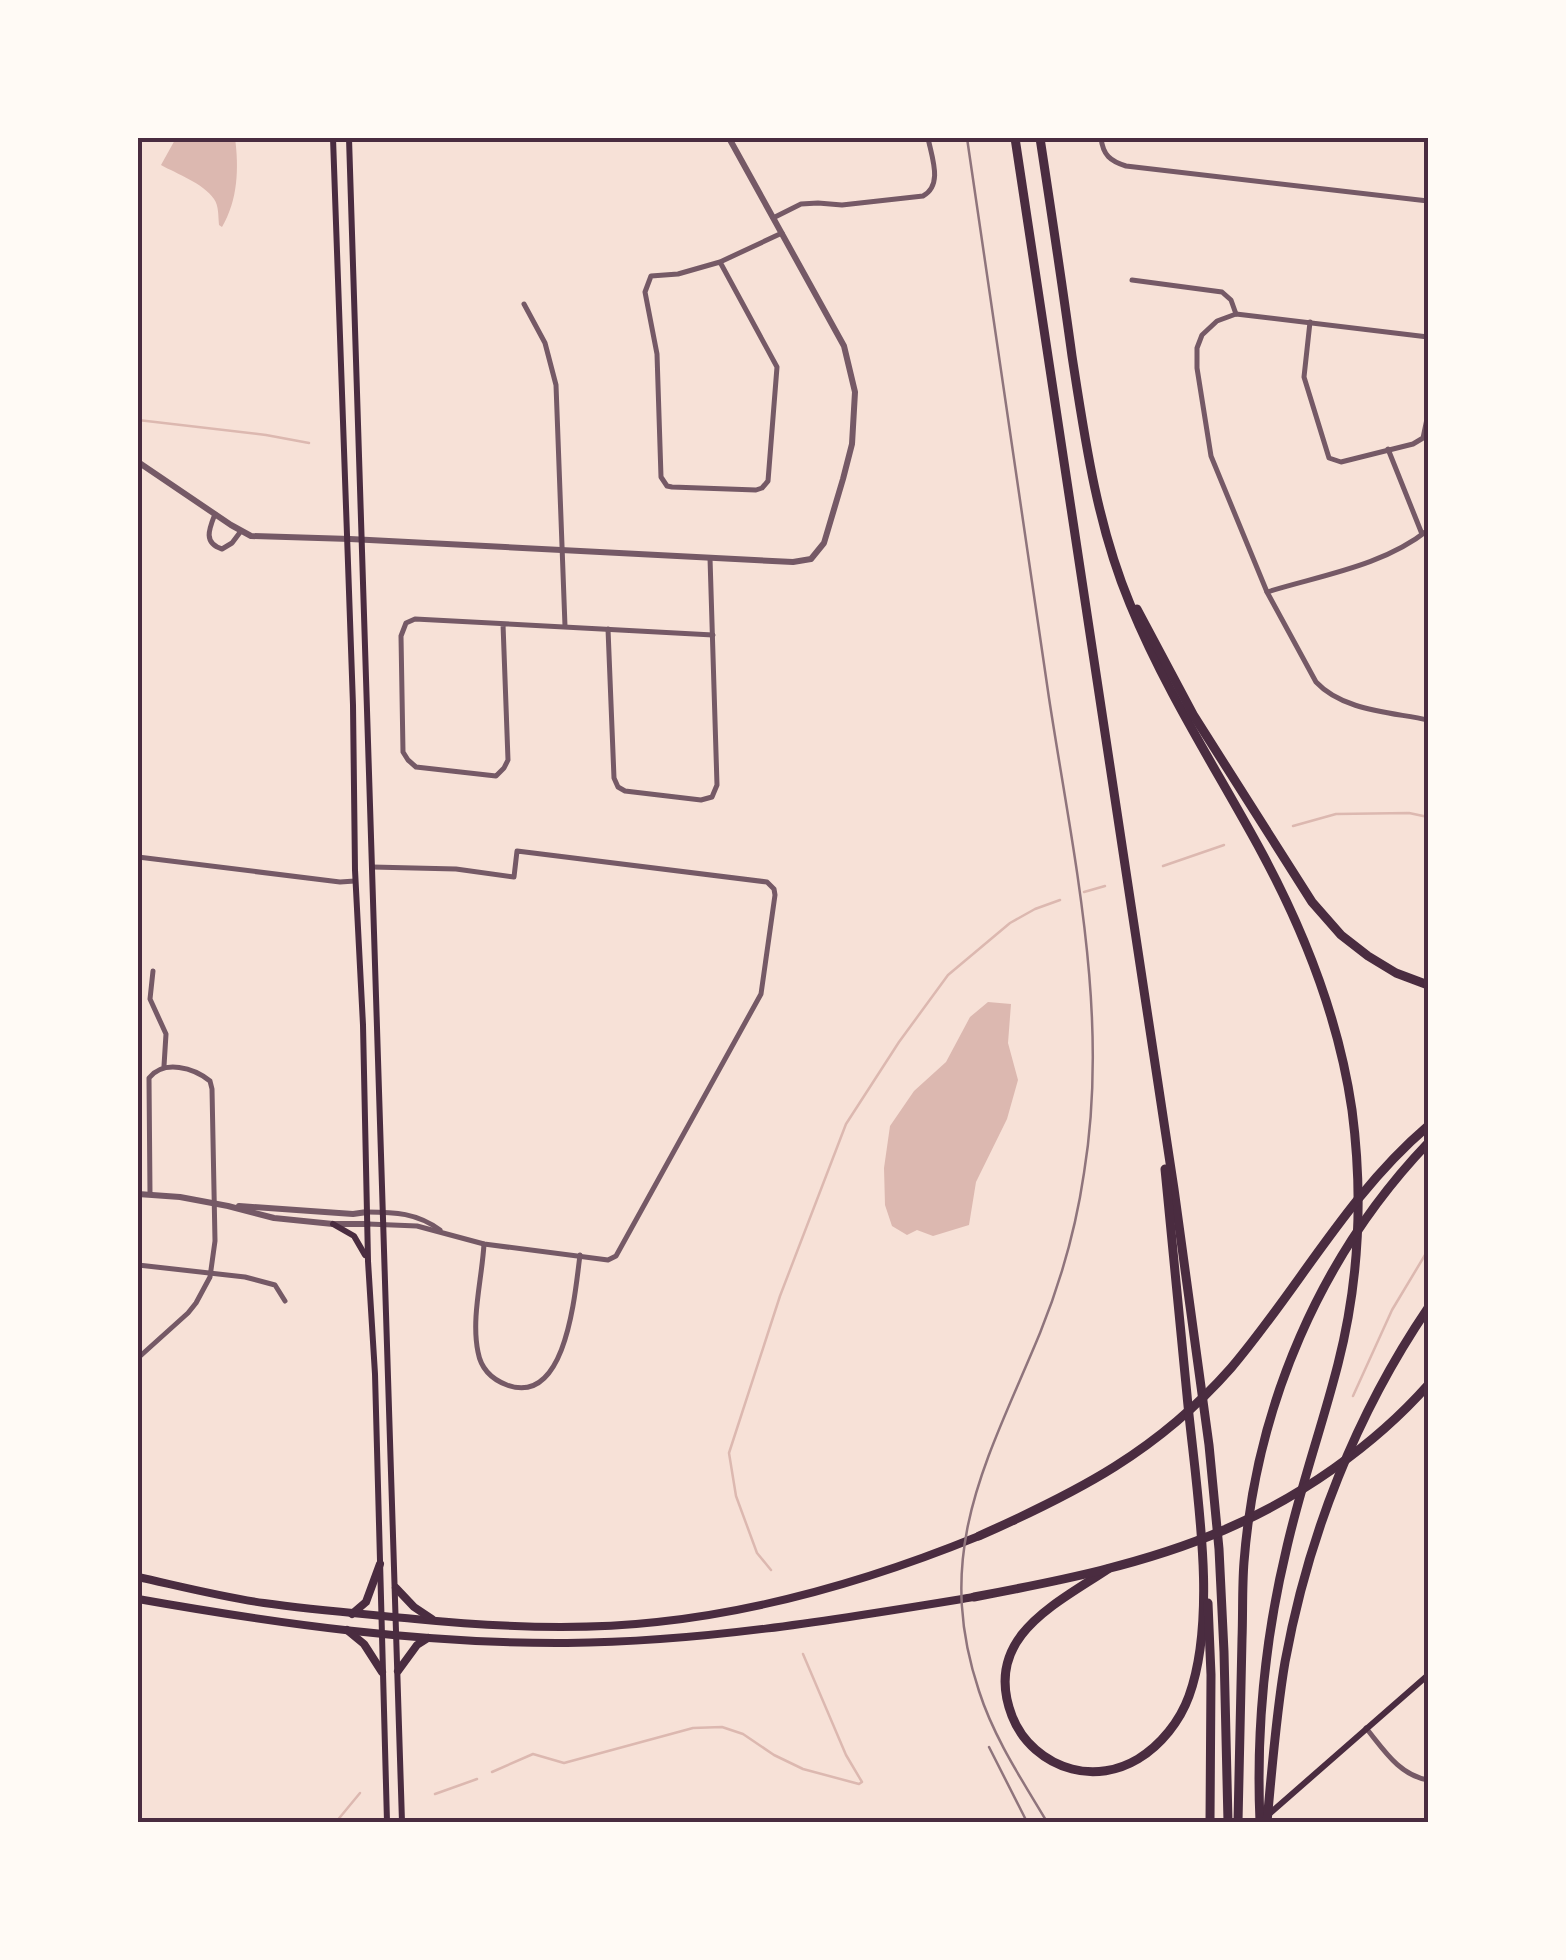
<svg xmlns="http://www.w3.org/2000/svg" width="1566" height="1960" viewBox="0 0 1566 1960" font-family="'Work Sans',sans-serif">
<style>
.water{fill:#dcb8b0}
.lines{fill:none;stroke-linecap:round;stroke-linejoin:round}
.stream{stroke:#dcb8b0;stroke-width:2.5}
.minor{stroke:#755966;stroke-width:5}
.tertiary{stroke:#755966;stroke-width:6}
.secondary{stroke:#4a2c40;stroke-width:6}
.primary{stroke:#4a2c40;stroke-width:8}
.motorway{stroke:#4a2c40;stroke-width:9}
.tram{stroke:#8f747c;stroke-width:2.5}
.neatline{fill:none;stroke:#4a2c40;stroke-width:4}
</style>
<rect width="100%" height="100%" fill="#f7e1d7"/>
<!-- water -->
<g class="water">
<path d="M176 138H235C239 168 238 200 222 227L219 225C218 216 219 206 214 199 203 183 177 174 161 165Z"/>
<polygon points="988,1002 1011,1004 1008,1043 1018,1080 1007,1119 976,1182 969,1225 933,1236 917,1230 907,1235 892,1226 885,1205 884,1168 890,1126 914,1091 946,1062 970,1017"/>
</g>
<g class="lines">
<!-- stream -->
<g class="stream">
<polyline points="138,420 266,435 309,443"/>
<polyline points="1293,826 1336,814 1409,813 1428,817"/>
<polyline points="1163,866 1224,845"/>
<polyline points="1084,892 1105,886"/>
<polyline points="1353,1396 1392,1310 1428,1250"/>
<polyline points="771,1570 757,1553 736,1496 729,1453 780,1296 846,1124 899,1042 948,975 1010,923 1035,909 1060,900"/>
<polyline points="492,1772 533,1754 564,1763 693,1728 722,1727 743,1734 774,1755 803,1769 859,1784 862,1782 846,1755 803,1654"/>
<polyline points="435,1794 477,1779"/>
<polyline points="336,1822 360,1793"/>
</g>
<!-- minor -->
<g class="minor">
<path d="M1101 138C1103 155 1110 161 1126 166L1428 201"/>
<path d="M773 218 801 204 818 203 842 205 923 196C943 185 932 158 928 138"/>
<polyline points="720,262 777,367 768,481 762,488 756,490 672,487 667,486 661,477 657,354 645,292 651,276 678,274 720,262 782,233"/>
<polyline points="1132,280 1222,292 1231,300 1236,314"/>
<polyline points="524,304 545,343 556,385 565,626"/>
<polyline points="1310,322 1304,377 1329,458 1341,462 1413,444 1423,438 1428,414"/>
<path d="M1428 337 1236 314 1217 321 1202 335 1197 348V368L1211 456 1267 592 1316 682C1343 711 1391 712 1428 720"/>
<polyline points="1388,449 1422,534"/>
<path d="M215 514C209 529 203 543 222 549L232 543 241 531"/>
<path d="M1267 592C1322 575 1383 566 1428 530"/>
<polyline points="503,624 508,760 504,768 496,776 416,767 408,760 403,752 401,636 406,623 415,619 713,635"/>
<polyline points="608,629 614,778 618,787 625,791 701,800 712,797 717,785 710,558"/>
<polyline points="138,857 340,882 355,881"/>
<polyline points="153,971 150,999 166,1034 164,1066"/>
<path d="M367 1212C395 1212 417 1213 440 1230"/>
<polyline points="368,1224 417,1226 484,1244 608,1260 616,1256 761,994 775,895 774,889 767,882 517,851 514,877 456,869 372,867"/>
<path d="M484 1244C482 1279 471 1318 478 1352 481 1369 491 1379 507 1385 567 1407 575 1292 580 1255"/>
<polyline points="138,1265 245,1277 275,1285 285,1301"/>
<path d="M138 1358 188 1313 196 1303 210 1277 215 1241 212 1089 210 1081C194 1068 164 1059 149 1078L150 1194"/>
<path d="M1366 1728C1384 1750 1399 1775 1428 1780"/>
<polyline points="645,1822 646,1822"/>
</g>
<!-- tertiary -->
<g class="tertiary">
<polyline points="138,462 231,525 251,536 350,539 793,562 811,559 824,543 843,479 852,444 855,392 844,346 729,138"/>
<polyline points="138,1194 180,1197 228,1206 274,1218 333,1224 368,1224"/>
<polyline points="239,1206 353,1214 367,1212"/>
</g>
<!-- secondary -->
<g class="secondary">
<polyline points="333,138 353,705 355,870 363,1025 368,1261 375,1374 387,1822"/>
<polyline points="349,138 402,1822"/>
<polyline points="333,1224 354,1236 365,1255"/>
<polyline points="1268,1815 1428,1675"/>
</g>
<!-- primary -->
<g class="primary">
<path d="M138 1577C179 1586 222 1597 264 1603 314 1610 365 1614 415 1619 495 1627 577 1631 657 1622 768 1610 876 1578 979 1536"/>
<polyline points="396,1588 414,1607 432,1619"/>
<path d="M138 1599C279 1624 423 1644 567 1643 704 1642 840 1619 974 1597"/>
<polyline points="352,1614 366,1602 380,1564"/>
<polyline points="347,1630 364,1644 382,1672"/>
<polyline points="398,1671 417,1645 428,1638"/>
</g>
<!-- motorway -->
<g class="motorway">
<polyline points="1015,138 1174,1189 1209,1445 1219,1549 1224,1652 1228,1822"/>
<path d="M1040 138C1051 210 1062 283 1072 356 1085 440 1097 525 1130 604 1166 692 1217 770 1262 853 1305 933 1339 1020 1352 1110 1363 1194 1359 1282 1338 1364 1322 1427 1300 1488 1286 1551 1265 1639 1256 1732 1260 1822"/>
<polyline points="1137,609 1194,716 1312,902 1341,935 1368,956 1396,973 1428,985"/>
<path d="M979 1536C1078 1492 1158 1451 1231 1368 1299 1288 1347 1195 1428 1126"/>
<path d="M1108 1569C1054 1605 982 1638 1012 1716 1022 1742 1045 1762 1072 1769 1094 1775 1118 1771 1138 1759 1161 1745 1180 1721 1189 1696 1219 1613 1195 1483 1187 1395 1180 1320 1172 1244 1165 1169"/>
<path d="M974 1597C1059 1581 1145 1564 1224 1530 1299 1498 1374 1446 1428 1385"/>
<polyline points="1208,1603 1211,1675 1210,1822"/>
<path d="M1238 1822C1239 1761 1241 1700 1242 1639 1243 1614 1242 1588 1244 1562 1256 1407 1320 1256 1428 1143"/>
<path d="M1267 1822C1272 1769 1276 1715 1285 1662 1308 1536 1356 1414 1428 1308"/>
</g>
<!-- tram -->
<g class="tram">
<path d="M967 138C993 324 1020 511 1049 698 1073 855 1110 1014 1084 1173 1076 1228 1061 1281 1040 1333 988 1459 932 1550 979 1691 994 1738 1022 1780 1047 1822"/>
<polyline points="989,1747 1027,1822"/>
</g>
</g>
<!-- border -->
<rect width="1566" height="1960" fill="none" stroke="#fffaf5" stroke-width="280"/>
<rect x="140" y="140" width="1286" height="1680" class="neatline"/>
</svg>
